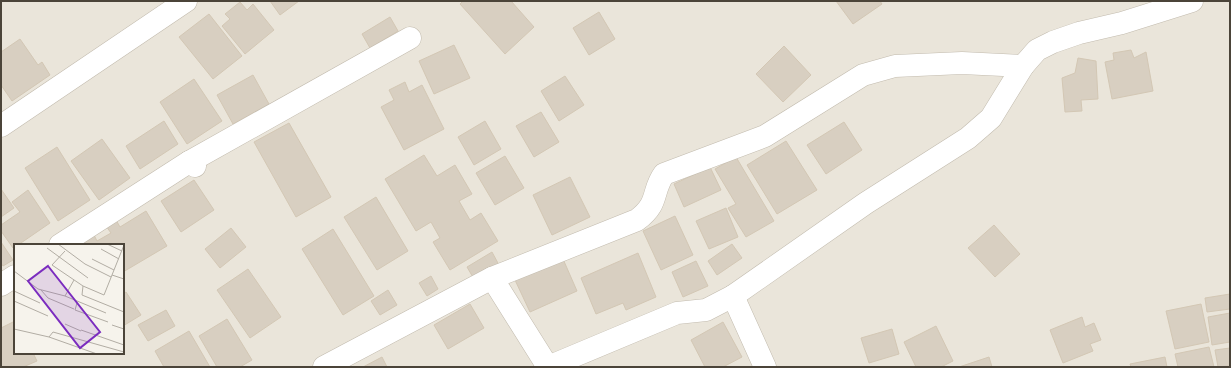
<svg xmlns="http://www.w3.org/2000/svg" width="1231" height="368" viewBox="0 0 1231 368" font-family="Cabin,sans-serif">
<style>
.residential{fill:#eae5da;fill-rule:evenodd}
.building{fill:#d8cfc1;stroke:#d3c7b4}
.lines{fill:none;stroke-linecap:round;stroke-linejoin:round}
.minor-casing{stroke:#c2bbae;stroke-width:23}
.minor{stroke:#fff;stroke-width:22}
.inset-road{fill:none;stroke:#b2ada4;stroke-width:1}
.view{fill:#7b2cbf;fill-opacity:0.15;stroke:#7b2cbf;stroke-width:2}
.inset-edge{fill:none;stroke:#4b4439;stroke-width:2}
</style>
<rect width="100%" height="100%" fill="#f6f3ec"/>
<!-- residential -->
<path class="residential" d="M1 1H1230V367H1ZM15 245H123V353H15Z"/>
<!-- building -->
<g class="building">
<polygon points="270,1 299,1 280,15"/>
<polygon points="463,1 511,1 534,27 505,54 460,4"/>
<polygon points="836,1 880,1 882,4 853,24"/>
<polygon points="240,2 247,10 253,4 274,30 245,54 222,26 230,19 225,14"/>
<polygon points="599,12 615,39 589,55 573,28"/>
<polygon points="209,14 242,56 213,79 179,37"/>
<polygon points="390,17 398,31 370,48 362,34"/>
<polygon points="20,39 38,65 42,62 50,75 12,101 1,85 1,52"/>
<polygon points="454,45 470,78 434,94 419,61"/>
<polygon points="784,46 811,75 783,102 756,74"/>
<polygon points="1131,50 1134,58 1146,52 1153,91 1112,99 1105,62 1114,60 1113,53"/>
<polygon points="1078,58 1096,61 1098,99 1081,100 1082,111 1065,112 1062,78 1075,73"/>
<polygon points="253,75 269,104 233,124 217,95"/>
<polygon points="565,76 584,105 559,121 541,91"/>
<polygon points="194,79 222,121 187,144 160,102"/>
<polygon points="405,82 409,92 422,85 444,129 404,150 381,107 394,100 389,90"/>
<polygon points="541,112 559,142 534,157 516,126"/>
<polygon points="164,121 178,144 140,169 126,146"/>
<polygon points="485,121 501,149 474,165 458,137"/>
<polygon points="844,122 862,150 826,174 807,145"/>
<polygon points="289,123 331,197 296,217 254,142"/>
<polygon points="102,139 130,178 99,200 71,161"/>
<polygon points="786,141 817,190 777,214 747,165"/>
<polygon points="57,147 90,200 58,221 25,168"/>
<polygon points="424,155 437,176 455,165 472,194 459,201 470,220 481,213 498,241 450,270 433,242 440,238 431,222 416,231 385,179"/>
<polygon points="505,156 524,188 495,205 476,173"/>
<polygon points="736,157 774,221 746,237 728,208 736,204 715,169"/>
<polygon points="710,167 721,190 684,207 674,184"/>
<polygon points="570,177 590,217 552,235 533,195"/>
<polygon points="194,180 214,210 181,232 161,201"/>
<polygon points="1,189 14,208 1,217"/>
<polygon points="28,190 50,223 18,245 15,245 13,248 1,231 1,225 20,212 12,202"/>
<polygon points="376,197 408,251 377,270 344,217"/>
<polygon points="726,208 738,237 709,249 696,221"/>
<polygon points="146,211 167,246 123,272 123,245 86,245 83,241 94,235 97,241 111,233 106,226 116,220 120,227"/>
<polygon points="675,216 693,255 661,270 643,231"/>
<polygon points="994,225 1020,254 995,277 968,248"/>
<polygon points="231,228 246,247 220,268 205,249"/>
<polygon points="333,229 374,296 343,315 302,249"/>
<polygon points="1,242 13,260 3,266 1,263"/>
<polygon points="732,244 742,258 717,275 708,261"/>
<polygon points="492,252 499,265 474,279 467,267"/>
<polygon points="638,253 656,297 626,310 623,303 596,314 581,278"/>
<polygon points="563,259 577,291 530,312 515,280"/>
<polygon points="696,261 708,286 683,297 672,272"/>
<polygon points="248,269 281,317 250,338 217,290"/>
<polygon points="431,276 438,289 427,296 419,283"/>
<polygon points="388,290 397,305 380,315 371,301"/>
<polygon points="126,292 141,315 123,326 123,294"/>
<polygon points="1230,294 1230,309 1207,312 1205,298"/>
<polygon points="470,304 484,328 448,349 434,325"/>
<polygon points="1201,304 1209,342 1175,349 1166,311"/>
<polygon points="166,310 175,326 148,341 138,325"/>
<polygon points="1230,313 1230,342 1212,345 1208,317"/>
<polygon points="1082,317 1085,327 1094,323 1101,340 1090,344 1093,351 1063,363 1050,330"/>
<polygon points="227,319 252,360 240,367 217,367 199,336"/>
<polygon points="15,321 15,353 33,353 37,361 23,367 1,367 1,328"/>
<polygon points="723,322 742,357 723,367 705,367 691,340"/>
<polygon points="936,326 953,361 941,367 916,367 904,342"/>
<polygon points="892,329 899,354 869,363 861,338"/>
<polygon points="189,331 210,367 164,367 155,351"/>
<polygon points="1209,347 1214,367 1178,367 1175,354"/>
<polygon points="1230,348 1230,367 1228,366 1218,367 1215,350"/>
<polygon points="382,357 387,367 363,367"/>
<polygon points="989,357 992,367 959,367"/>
<polygon points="1165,357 1167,367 1131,367 1130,364"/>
</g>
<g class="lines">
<!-- minor casing -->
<g class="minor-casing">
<g id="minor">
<polyline points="1,126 186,1"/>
<polyline points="189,162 410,38"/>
<polyline points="60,245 189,162 195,166"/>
<path d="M492 278 637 220C660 203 651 192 664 174L765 136 863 75 895 66 962 63 1023 66"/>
<polyline points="1,285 15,276"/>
<polyline points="733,296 866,203 968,138 991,118 1023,66 1037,50 1053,42 1079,33 1122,23 1192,1"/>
<polyline points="324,367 492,278 548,367"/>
<polyline points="548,367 677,313 706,310 733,296 765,367"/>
</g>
</g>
<!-- minor -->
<use href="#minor" class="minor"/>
</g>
<!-- overview -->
<g transform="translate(14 244)">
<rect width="110" height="110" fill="#f6f3ec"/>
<path class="inset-road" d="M44 0 71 20 97 33M93 0 108 7M33 4 74 34M87 5 105 15M51 7 38 21 69 42 68 51 110 68M78 15 100 26M0 27 24 45 51 52M98 31 110 35M60 36 51 52 92 69M69 42 90 51 110 1M27 46 34 54 60 65M0 47 26 59M0 57 34 72M63 59 61 66 94 78M51 80 67 87M98 81 110 85M0 85 35 93 39 88 110 108M67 86 110 101M35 93 83 110"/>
<path class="view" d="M34 22 86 88 66 104 14 37Z"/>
<rect width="110" height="110" class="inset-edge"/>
</g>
<!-- border -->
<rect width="1231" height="368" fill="none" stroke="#4b4439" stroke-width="4"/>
</svg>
